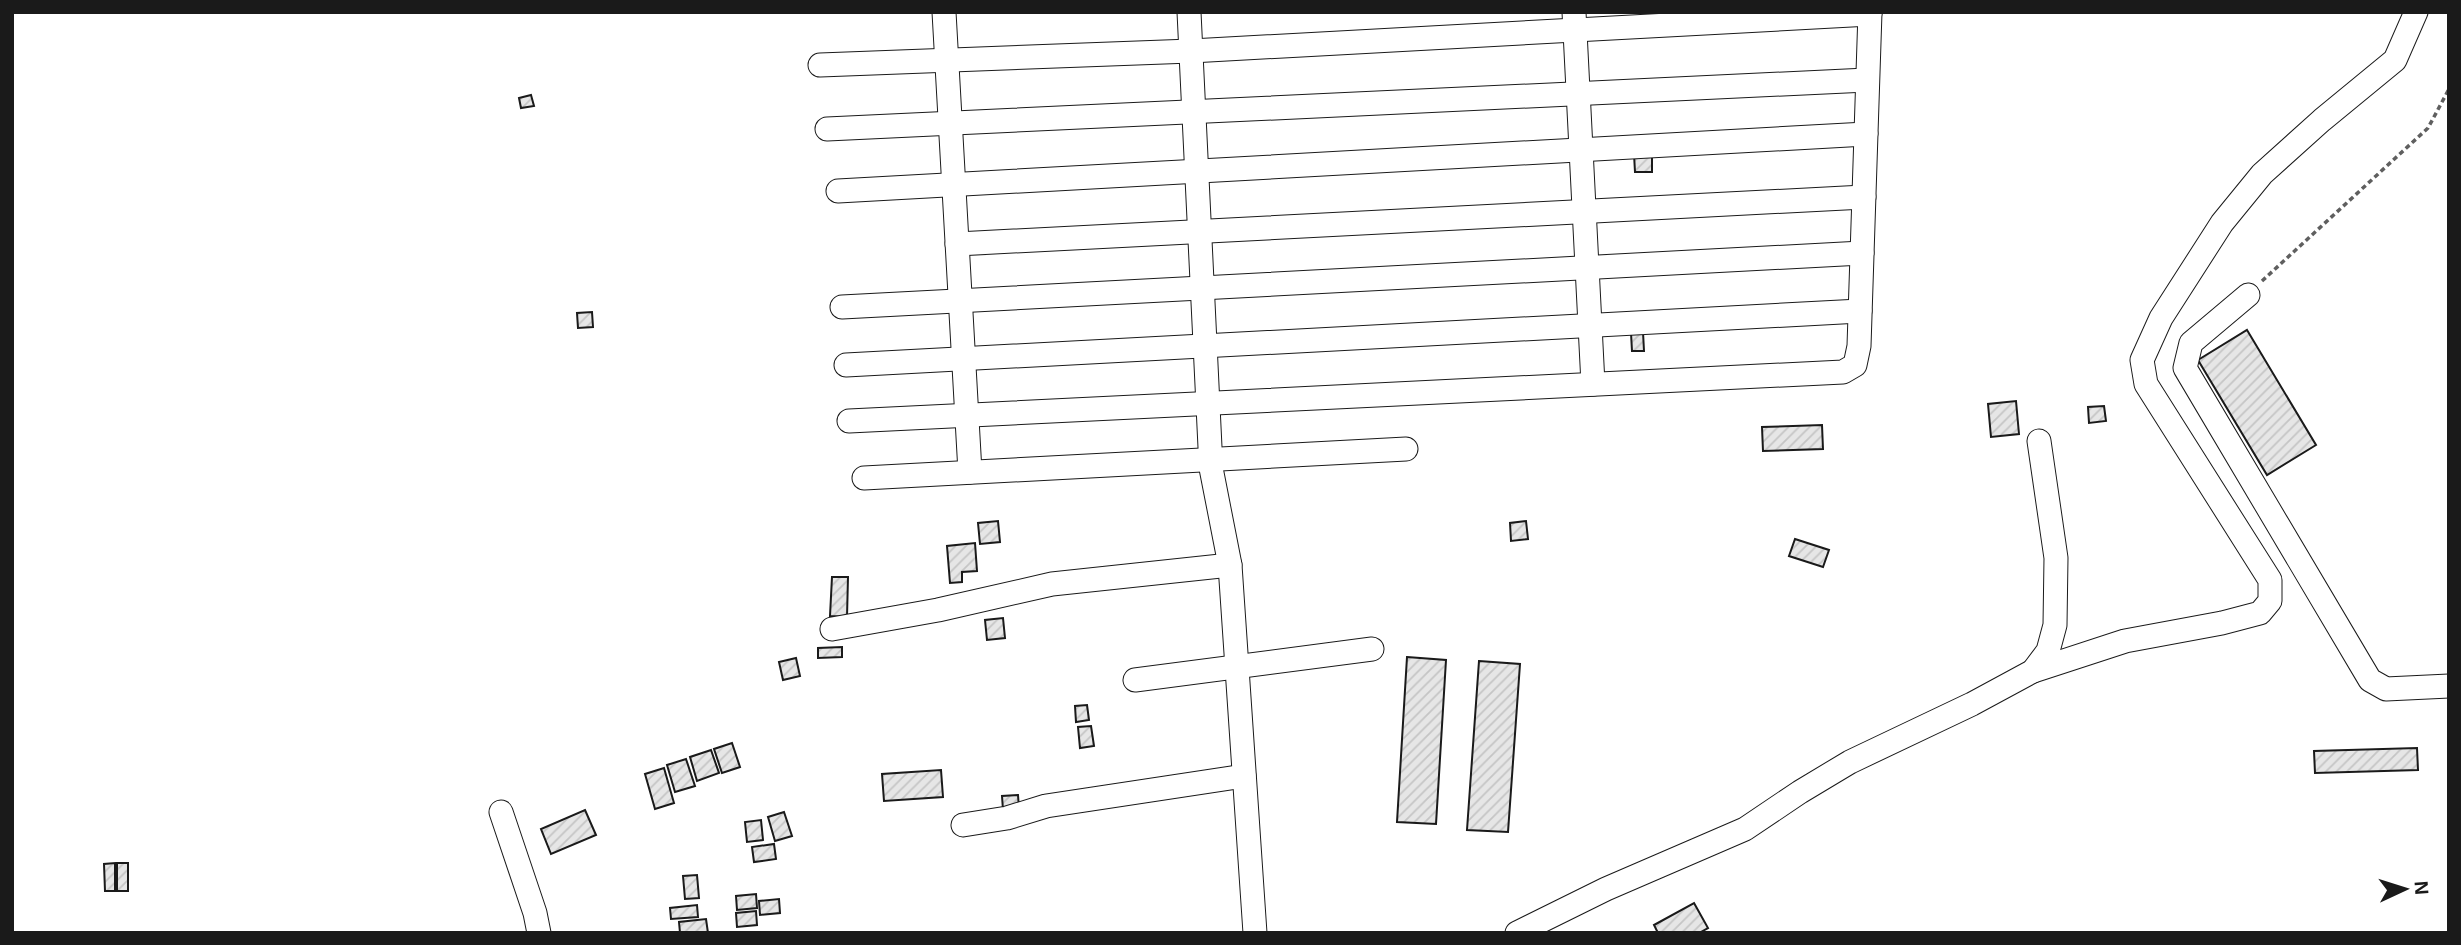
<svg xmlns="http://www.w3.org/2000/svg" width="2461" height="945" viewBox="0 0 2461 945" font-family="Helvetica,sans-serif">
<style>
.building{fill:url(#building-hatch);stroke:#1a1a1a;stroke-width:2}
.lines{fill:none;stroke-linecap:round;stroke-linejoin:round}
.minor-casing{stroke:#1a1a1a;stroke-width:25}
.path{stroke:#5f5f5f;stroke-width:3.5;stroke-dasharray:5 3.5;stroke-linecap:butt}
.minor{stroke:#fff;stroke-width:23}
</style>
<defs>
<pattern id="building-hatch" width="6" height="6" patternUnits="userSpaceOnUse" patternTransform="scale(1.75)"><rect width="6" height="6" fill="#e6e6e6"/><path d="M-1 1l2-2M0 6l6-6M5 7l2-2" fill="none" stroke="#c5c5c5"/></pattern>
</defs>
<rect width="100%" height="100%" fill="#fff"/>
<!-- building -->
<g class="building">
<polygon points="531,95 534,106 521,108 519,98"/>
<polygon points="1634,154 1652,154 1652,172 1635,172"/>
<polygon points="592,312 593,327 578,328 577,313"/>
<polygon points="2247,330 2316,445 2267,475 2198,360"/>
<polygon points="1643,332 1644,351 1632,351 1631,333"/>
<polygon points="2016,401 2019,434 1991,437 1988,404"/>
<polygon points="2104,406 2106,421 2089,423 2088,407"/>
<polygon points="1822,425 1823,449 1763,451 1762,427"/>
<polygon points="998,521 1000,542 980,544 978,523"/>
<polygon points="1526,521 1528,539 1511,541 1510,523"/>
<polygon points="1795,539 1829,550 1823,567 1789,556"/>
<polygon points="975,543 977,571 962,572 962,582 950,583 947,546"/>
<polygon points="832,577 848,577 847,617 830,616"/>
<polygon points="1003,618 1005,638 987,640 985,620"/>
<polygon points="842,647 842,657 818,658 818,648"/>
<polygon points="1407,657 1446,660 1436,824 1397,822"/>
<polygon points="796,658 800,676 783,680 779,662"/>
<polygon points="1479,661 1520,664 1508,832 1467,830"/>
<polygon points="1087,705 1089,720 1076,722 1075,706"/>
<polygon points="1091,726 1094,746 1080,748 1078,727"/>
<polygon points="732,743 740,767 722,773 714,749"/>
<polygon points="2417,748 2418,770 2315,773 2314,751"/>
<polygon points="711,750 719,773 697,781 690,757"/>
<polygon points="686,759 695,786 675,792 667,765"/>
<polygon points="664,768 674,803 655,809 645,774"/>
<polygon points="941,770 943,797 884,801 882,774"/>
<polygon points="1018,795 1019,809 1003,810 1002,796"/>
<polygon points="585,810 596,835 551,854 541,829"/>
<polygon points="784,812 792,836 775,841 768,817"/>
<polygon points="761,820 763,840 747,842 745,822"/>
<polygon points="774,844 776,859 754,862 752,847"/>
<polygon points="115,863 115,891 105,891 104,864"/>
<rect x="117" y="863" width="11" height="28"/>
<polygon points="697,875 699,898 685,899 683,876"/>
<polygon points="756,894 757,908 737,910 736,896"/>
<polygon points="779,899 780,913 760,915 759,901"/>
<polygon points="1694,903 1708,928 1699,933 1658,933 1654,925"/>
<polygon points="697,905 698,917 671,919 670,908"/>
<polygon points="756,911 757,925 737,927 736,913"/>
<polygon points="706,919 708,933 680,933 679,922"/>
</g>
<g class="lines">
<!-- minor casing -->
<g class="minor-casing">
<g id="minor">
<polyline points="944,12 970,472"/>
<polyline points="1189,12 1211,468 1230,565 1255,933"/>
<polyline points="1574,12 1593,384"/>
<polyline points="820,65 1191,51 1870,14"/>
<polyline points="827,129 1867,80"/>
<polyline points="838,191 1866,134"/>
<polyline points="957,244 1864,197"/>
<polyline points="2248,295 2191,343 2185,368 2370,680 2386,689 2449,686"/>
<polyline points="842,307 1862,253"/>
<polyline points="846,365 1860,311"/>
<polyline points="849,421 1843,372 1855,365 1859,346 1870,12"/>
<polyline points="864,478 1406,449"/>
<polyline points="832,629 938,610 1052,584 1230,565"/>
<polyline points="2033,671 2125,641 2222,623 2260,613 2270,601 2270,580 2146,384 2142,360 2161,318 2222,223 2262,174 2322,120 2395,60 2416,12"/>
<polyline points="1135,680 1372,649"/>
<polyline points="501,812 535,913 539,933"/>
<polyline points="963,825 1007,818 1046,806 1244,776"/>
<polyline points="1517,933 1606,889 1745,829 1800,792 1850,762 1972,704 2033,671 2048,651 2055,625 2056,558 2039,441"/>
</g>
</g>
<!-- path -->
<polyline class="path" points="2262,281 2428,128 2449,89"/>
<!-- minor -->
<use href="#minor" class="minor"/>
</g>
<!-- border -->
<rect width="2461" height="945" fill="none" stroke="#1a1a1a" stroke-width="28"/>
<!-- north arrow -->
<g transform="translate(2405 889) rotate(86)" stroke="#ffffff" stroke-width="5" paint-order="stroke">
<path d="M0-5L12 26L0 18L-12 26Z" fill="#1a1a1a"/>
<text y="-10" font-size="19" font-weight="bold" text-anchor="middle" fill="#1a1a1a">N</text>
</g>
</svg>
